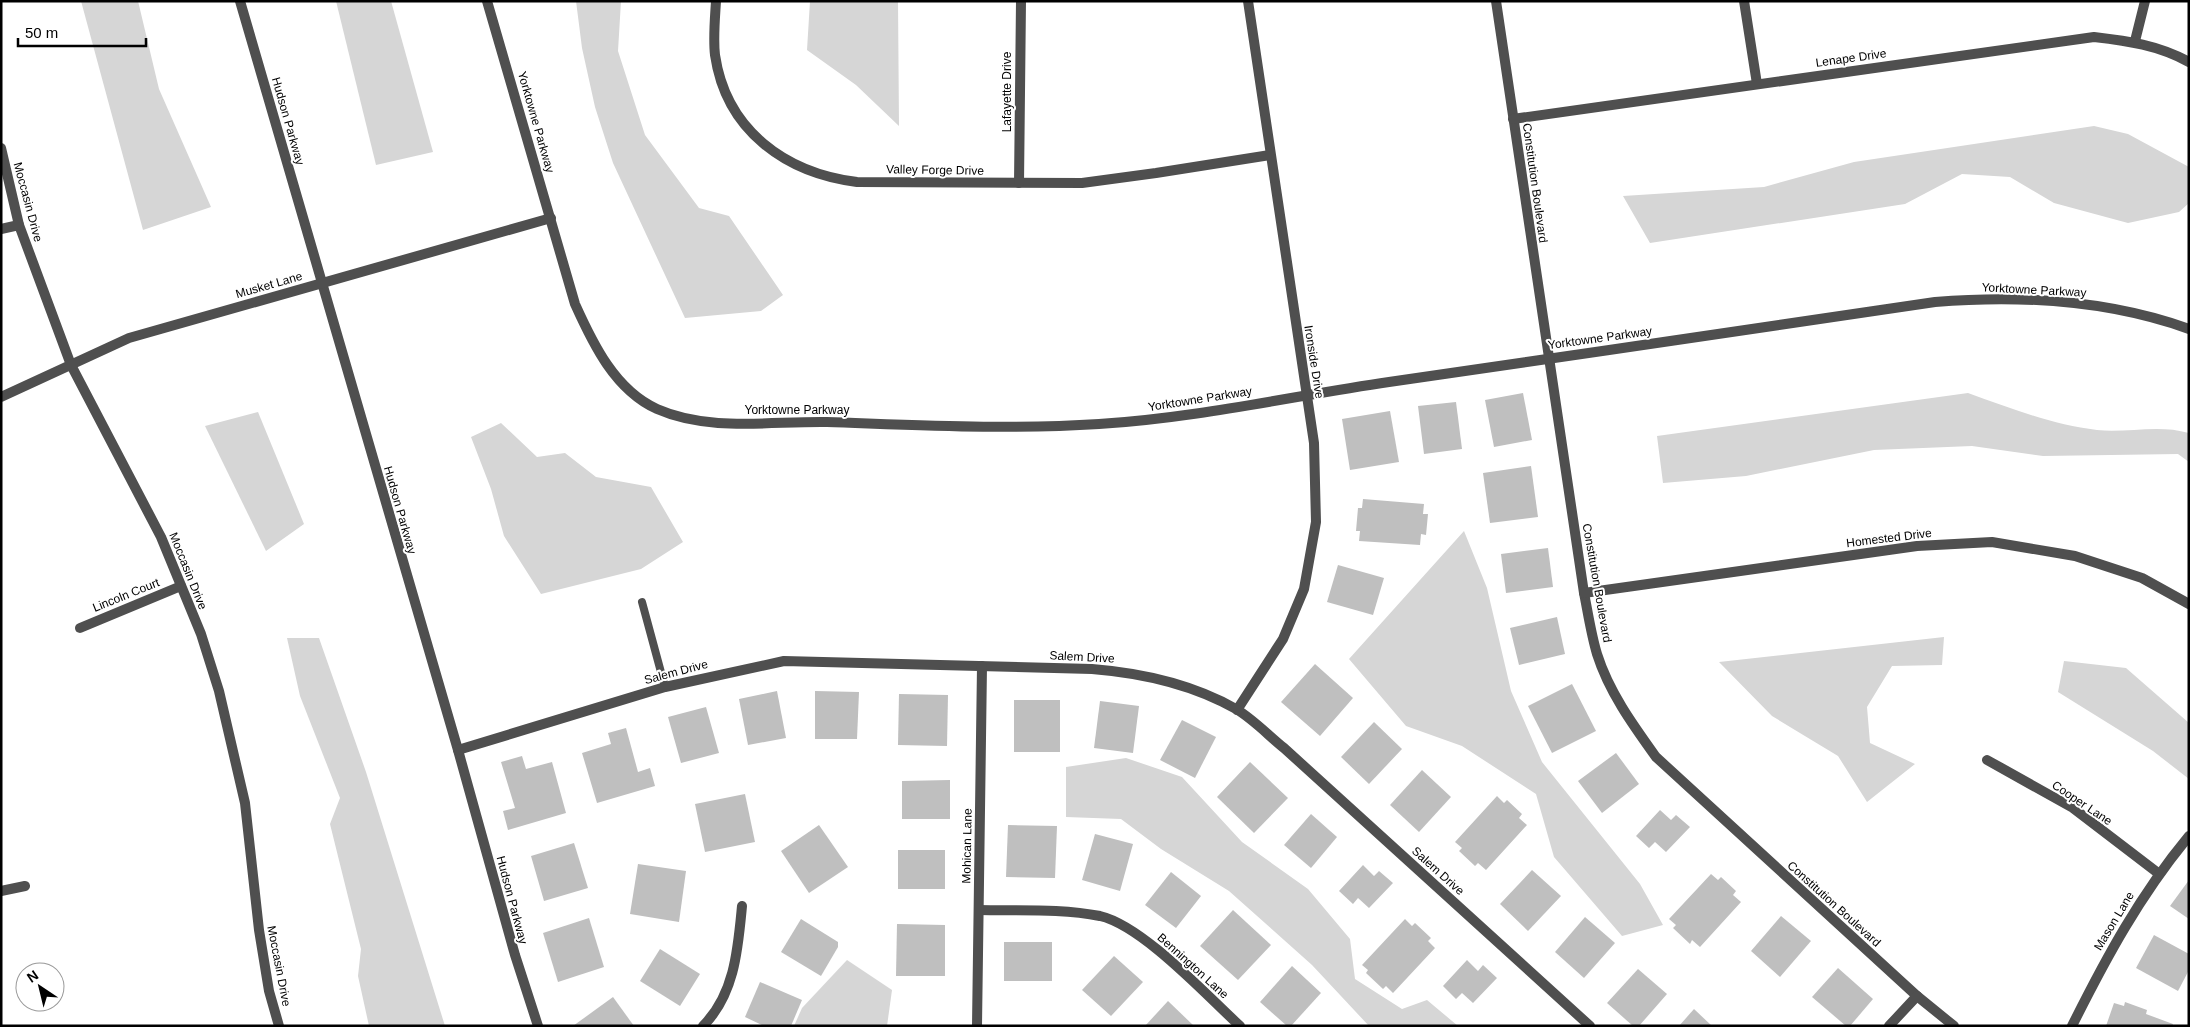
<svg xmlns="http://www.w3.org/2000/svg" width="2190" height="1027" viewBox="0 0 2190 1027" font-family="Arial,sans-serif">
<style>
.green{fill:#d6d6d6}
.building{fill:#bfbfbf}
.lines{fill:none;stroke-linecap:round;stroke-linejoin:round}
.service{stroke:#4f4f4f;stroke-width:8}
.minor{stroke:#4f4f4f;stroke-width:10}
.labels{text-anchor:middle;stroke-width:4;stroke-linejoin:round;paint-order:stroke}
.street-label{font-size:12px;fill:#000;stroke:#fff}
</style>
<rect width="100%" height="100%" fill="#fff"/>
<!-- green -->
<g class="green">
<polygon points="81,1 138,1 159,89 211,207 143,230"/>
<polygon points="336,1 391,1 433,152 376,165"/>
<polygon points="576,1 621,1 618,51 645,135 699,208 729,216 783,295 761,311 685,318 613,163 595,107 582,48"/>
<polygon points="810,1 898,1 899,126 856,85 807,50"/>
<polygon points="2094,126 2128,134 2189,167 2189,203 2179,212 2128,223 2054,203 2010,177 1962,174 1905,204 1650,243 1623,196 1764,187 1854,162"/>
<path d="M1968 393C2010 408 2053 425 2097 430 2128 433 2159 424 2189 433V462L2178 454 2043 456 1972 446 1874 450 1746 476 1663 483 1657 436Z"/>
<polygon points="258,412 304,524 266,551 205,426"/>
<polygon points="501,423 537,457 565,453 596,477 651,487 683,542 641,569 541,594 504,536 491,489 471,437"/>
<polygon points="1464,531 1487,588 1511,691 1542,762 1640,884 1663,925 1622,936 1554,857 1536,794 1462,746 1406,726 1349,659"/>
<polygon points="1944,637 1942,665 1892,666 1867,707 1870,743 1915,764 1867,802 1838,756 1772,716 1719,662"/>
<polygon points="287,638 319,638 366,772 445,1026 369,1026 358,976 361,949 330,824 340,798 300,696"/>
<polygon points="2064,661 2126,668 2189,723 2189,779 2153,751 2058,692"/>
<polygon points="1126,758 1182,777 1242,842 1308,889 1350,939 1355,979 1402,1009 1427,1000 1458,1026 1369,1026 1312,965 1229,891 1161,849 1121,819 1066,817 1066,767"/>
<polygon points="847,960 892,990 887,1026 794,1026 802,1008"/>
</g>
<!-- building -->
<g class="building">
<polygon points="1523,393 1532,440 1494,447 1485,400"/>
<polygon points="1456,402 1462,449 1424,454 1418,406"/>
<polygon points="1390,411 1399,462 1350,470 1342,419"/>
<polygon points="1531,466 1538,517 1490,523 1483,473"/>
<polygon points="1363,499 1424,504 1423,514 1428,514 1426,535 1421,534 1420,545 1359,541 1360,531 1356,531 1358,508 1362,508"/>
<polygon points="1548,548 1553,587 1506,593 1501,554"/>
<polygon points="1338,565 1384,578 1373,615 1327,602"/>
<polygon points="1557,617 1565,654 1519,665 1510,628"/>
<polygon points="1315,664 1353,698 1320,736 1281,702"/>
<polygon points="1572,684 1596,731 1552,753 1528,706"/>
<polygon points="777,691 786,738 748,745 739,699"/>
<polygon points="815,691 859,692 857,739 815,739"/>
<polygon points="899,694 948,695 947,746 898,745"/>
<rect x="1014" y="700" width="46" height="52"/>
<polygon points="1100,701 1139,706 1133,753 1094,748"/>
<polygon points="706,707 719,753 681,763 668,717"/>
<polygon points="1182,720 1216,737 1195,778 1160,760"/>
<polygon points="1374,722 1402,749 1369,784 1341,757"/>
<polygon points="626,728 638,772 650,768 655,786 597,803 582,753 611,744 608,733"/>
<polygon points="1616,753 1639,784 1602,813 1578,781"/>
<polygon points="522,756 526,769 552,762 566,813 508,830 503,811 515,808 501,762"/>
<polygon points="1250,762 1288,798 1254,833 1217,797"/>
<polygon points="1422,770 1451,797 1419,832 1390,805"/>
<polygon points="950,780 950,819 902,819 902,781"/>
<polygon points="745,794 755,842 705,852 695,804"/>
<polygon points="1497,796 1504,803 1507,800 1522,814 1519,818 1527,825 1486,870 1478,863 1475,866 1459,851 1462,848 1455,842"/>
<polygon points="1660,810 1671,820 1676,815 1690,827 1666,852 1655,842 1649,848 1636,836"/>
<polygon points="1311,814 1337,837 1311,868 1284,845"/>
<polygon points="819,825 848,867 809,893 781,851"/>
<polygon points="1008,825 1057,826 1055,878 1006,877"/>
<polygon points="1095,834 1133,844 1120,891 1082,880"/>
<polygon points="574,843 588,888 544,901 531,856"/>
<rect x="898" y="850" width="47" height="39"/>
<polygon points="638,864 686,871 679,922 630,914"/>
<polygon points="1363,865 1374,876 1379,871 1393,883 1369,908 1358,898 1353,904 1339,891"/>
<polygon points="1532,870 1561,896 1528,931 1500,904"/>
<polygon points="1171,872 1201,896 1176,928 1145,905"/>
<polygon points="1711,874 1718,880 1721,877 1736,891 1733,895 1741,902 1700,947 1692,940 1690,944 1673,928 1676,925 1669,919"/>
<polygon points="2189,880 2189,919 2170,906"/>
<polygon points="1233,910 1271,945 1238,980 1200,946"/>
<polygon points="1781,916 1811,941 1780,977 1751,951"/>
<polygon points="1585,917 1615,943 1584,978 1555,952"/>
<polygon points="589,918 604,967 558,982 543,933"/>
<polygon points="801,919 838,942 838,947 821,976 781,952"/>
<polygon points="1405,919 1412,926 1415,923 1431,938 1428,941 1435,948 1393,993 1386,986 1383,989 1366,973 1368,970 1362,965"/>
<polygon points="897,924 945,925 945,976 896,976"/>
<polygon points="2154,935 2189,954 2189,970 2178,991 2136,968"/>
<rect x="1004" y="942" width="48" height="39"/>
<polygon points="660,949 700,974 680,1006 640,981"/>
<polygon points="1114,956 1143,982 1111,1016 1082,990"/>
<polygon points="1467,960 1478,971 1483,965 1497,978 1473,1003 1462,993 1456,999 1443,986"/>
<polygon points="1292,966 1321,993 1291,1026 1287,1026 1260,1002"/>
<polygon points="1838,968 1873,999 1850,1026 1846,1026 1812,997"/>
<polygon points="1638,969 1667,994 1639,1026 1633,1026 1607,1003"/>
<polygon points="760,982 802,1000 791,1026 764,1026 745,1017"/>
<polygon points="613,997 634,1026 573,1026"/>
<polygon points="1168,1001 1194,1026 1145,1026"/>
<polygon points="2125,1002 2147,1010 2146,1014 2173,1024 2172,1026 2106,1026 2114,1003 2124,1006"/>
<polygon points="1694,1009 1712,1026 1679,1026"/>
</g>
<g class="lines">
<!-- service -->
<polyline class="service" points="642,602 665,687"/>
<!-- minor -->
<g class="minor">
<polyline points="240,1 458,750 515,955 538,1026"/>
<path d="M487 1 575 304C593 344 615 390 657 409 709 432 771 421 827 422 917 425 1008 430 1099 424 1196 418 1293 396 1389 382 1571 355 1753 330 1935 302 2020 295 2108 300 2189 329"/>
<path d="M716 1C715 18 713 38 715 55 726 130 785 173 857 182L1082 183 1156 173 1270 155"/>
<path d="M1496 1 1584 593C1588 613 1591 634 1597 654 1609 692 1633 725 1656 757L1917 996 1954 1026"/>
<polyline points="1744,1 1757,84"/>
<polyline points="2135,41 2145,1"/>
<path d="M1513 119 2094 37C2128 41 2158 45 2189 62"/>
<polyline points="1,148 19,225 71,365 161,537 201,634 219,691 245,803 259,930 269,991 279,1026"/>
<polyline points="1019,183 1021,1"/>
<polyline points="1,229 19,225"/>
<polyline points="1,397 129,338 551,218"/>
<polyline points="1584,593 1917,546 1992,542 2075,556 2142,578 2189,604"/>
<polyline points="80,628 181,586"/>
<polyline points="1237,710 1283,639 1304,589 1316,522 1314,443 1248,1"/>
<path d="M458 750 665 687 784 661 1092 669C1142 673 1192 684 1236 709 1253 719 1269 736 1284 748L1590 1026"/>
<polyline points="1987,760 2073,808 2158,873"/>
<polyline points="1,891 25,886"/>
<path d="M979 910C1018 911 1061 908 1100 916 1143 926 1206 995 1240 1026"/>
<path d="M703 1026C735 994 738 948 742 906"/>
<polyline points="977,1026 982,666"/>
<polyline points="1889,1026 1917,996"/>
<path d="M2072 1026C2106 958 2140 895 2189 836"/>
</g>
</g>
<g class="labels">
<!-- street labels -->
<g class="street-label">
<text transform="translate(1851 58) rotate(-8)" y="4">Lenape Drive</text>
<text transform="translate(1007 92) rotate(-90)" y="4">Lafayette Drive</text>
<text transform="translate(288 121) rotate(74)" y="4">Hudson Parkway</text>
<text transform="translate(536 122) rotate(74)" y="4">Yorktowne Parkway</text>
<text transform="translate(935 170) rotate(1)" y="4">Valley Forge Drive</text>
<text transform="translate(1535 183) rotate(82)" y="4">Constitution Boulevard</text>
<text transform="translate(28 202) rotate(75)" y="4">Moccasin Drive</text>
<text transform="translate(269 285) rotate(-16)" y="4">Musket Lane</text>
<text transform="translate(2034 290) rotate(3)" y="4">Yorktowne Parkway</text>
<text transform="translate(1600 338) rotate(-8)" y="4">Yorktowne Parkway</text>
<text transform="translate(1314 362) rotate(81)" y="4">Ironside Drive</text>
<text transform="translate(1200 399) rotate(-9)" y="4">Yorktowne Parkway</text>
<text x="797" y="414">Yorktowne Parkway</text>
<text transform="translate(400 510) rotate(74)" y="4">Hudson Parkway</text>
<text transform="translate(1889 538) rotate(-7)" y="4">Homested Drive</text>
<text transform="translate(188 571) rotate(68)" y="4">Moccasin Drive</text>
<text transform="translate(1597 583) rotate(80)" y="4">Constitution Boulevard</text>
<text transform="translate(126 595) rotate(-22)" y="4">Lincoln Court</text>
<text transform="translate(1082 657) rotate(3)" y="4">Salem Drive</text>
<text transform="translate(676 672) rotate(-15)" y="4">Salem Drive</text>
<text transform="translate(2082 803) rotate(34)" y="4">Cooper Lane</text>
<text transform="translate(967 846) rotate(-89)" y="4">Mohican Lane</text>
<text transform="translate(1438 871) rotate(42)" y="4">Salem Drive</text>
<text transform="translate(512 900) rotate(75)" y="4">Hudson Parkway</text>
<text transform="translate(1834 904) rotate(42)" y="4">Constitution Boulevard</text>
<text transform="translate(2114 921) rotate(-59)" y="4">Mason Lane</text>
<text transform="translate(279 966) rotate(79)" y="4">Moccasin Drive</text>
<text transform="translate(1193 966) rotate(42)" y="4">Bennington Lane</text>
</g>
</g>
<!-- border -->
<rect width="2190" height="1027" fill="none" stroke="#000000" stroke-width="5"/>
<!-- north arrow -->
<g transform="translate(40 987) rotate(325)"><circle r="24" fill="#ffffff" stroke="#999999"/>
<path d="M0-4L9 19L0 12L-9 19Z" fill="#000000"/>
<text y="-8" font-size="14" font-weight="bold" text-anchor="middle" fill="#000000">N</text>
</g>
<!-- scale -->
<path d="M18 38v8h128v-8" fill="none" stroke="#000000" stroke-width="2.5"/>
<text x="25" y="38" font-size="15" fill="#000000" stroke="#ffffff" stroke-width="4" paint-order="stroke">50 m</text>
</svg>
